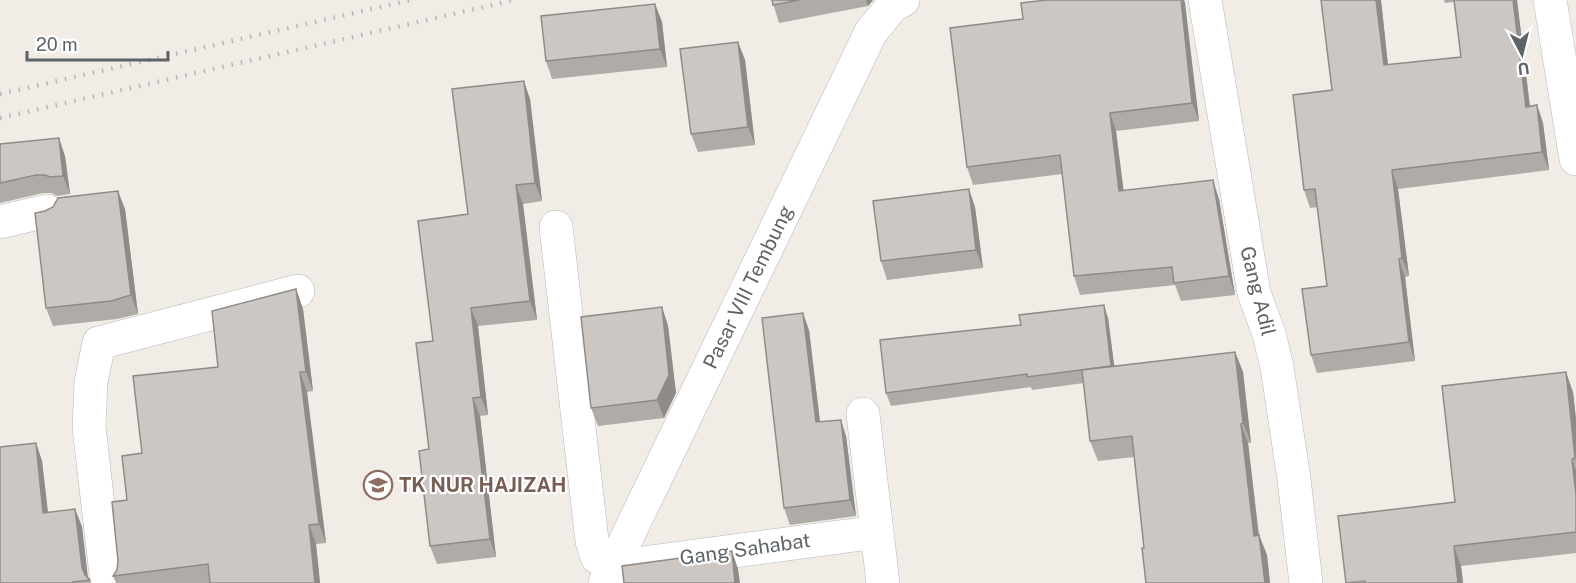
<svg xmlns="http://www.w3.org/2000/svg" width="1576" height="583" viewBox="0 0 1576 583" font-family="'Public Sans',sans-serif">
<style>
.lines{fill:none;stroke-linecap:round;stroke-linejoin:round}
.minor-casing{stroke:#b3b8bb;stroke-width:34}
.minor{stroke:#fff;stroke-width:33}
.rail{stroke:#b5b6b7;stroke-width:4.5;stroke-dasharray:1.5 8;stroke-linecap:butt}
.wall{fill:#afaba7}
.shaded-wall{fill:#8f8b88}
.building{fill:#ccc7c2;stroke:#8f8b88;stroke-width:1.5}
.labels{text-anchor:middle;stroke-width:4.5;stroke-linejoin:round;paint-order:stroke}
.street-label{font-size:20px;fill:#5d6367;stroke:#fff}
.education-label{font-size:20px;font-weight:bold;fill:#785e54;stroke:#fff;text-anchor:start}
</style>
<rect width="100%" height="100%" fill="#f1ece6"/>
<g class="lines">
<!-- minor casing -->
<g class="minor-casing">
<g id="minor">
<polyline points="1205,0 1254,293 1269,334 1277,367 1294,479 1306,583"/>
<polyline points="1550,0 1576,159"/>
<polyline points="0,222 47,211"/>
<polyline points="556,227 592,541 597,557 613,567 877,532"/>
<polyline points="863,414 883,583"/>
<polyline points="107,583 89,427 91,382 99,343 298,291"/>
<polyline points="605,583 871,32 893,5 903,0"/>
</g>
</g>
<!-- minor -->
<use href="#minor" class="minor"/>
<!-- rail -->
<g class="rail">
<polyline points="0,94 411,0"/>
<polyline points="0,118 514,0"/>
</g>
</g>
<!-- wall -->
<g class="wall">
<polygon points="772,0 873,0 868,6 779,23"/>
<polygon points="1047,0 1184,0 1199,121 1116,131 1123,190 1219,199 1235,295 1181,301 1175,285 1080,295 1074,276 1062,174 973,185 967,167 1023,19"/>
<polygon points="1321,0 1381,0 1388,65 1461,57 1454,2 1445,3 1444,0 1517,0 1530,106 1537,105 1543,123 1549,170 1398,189 1409,276 1405,277 1415,361 1317,373 1311,355 1327,286 1318,207 1310,208 1304,190 1332,90"/>
<polygon points="655,4 662,22 667,67 552,79 546,61"/>
<polygon points="738,42 745,60 755,145 698,152 691,134"/>
<polygon points="530,99 542,201 523,204 537,320 478,326 488,415 480,416 496,557 437,564 430,546 429,449 433,341 468,214"/>
<polygon points="0,144 65,156 70,194 57,196 52,193 43,193 0,203"/>
<polygon points="975,207 983,268 887,280 881,261"/>
<polygon points="125,209 138,314 117,319 53,326 46,308"/>
<polygon points="296,289 303,309 313,391 307,392 326,543 316,544 320,583 116,583 113,576 117,570 127,500 142,453"/>
<polygon points="662,307 668,326 676,393 664,418 598,426 591,408"/>
<polygon points="1108,318 1114,366 1235,352 1243,372 1251,443 1248,443 1259,535 1267,555 1270,583 1146,583 1144,548 1134,457 1098,461 1090,441 1084,383 1032,390 1031,387 891,406 886,393 1021,325"/>
<polygon points="809,330 820,422 846,436 856,516 790,525 784,508"/>
<polygon points="1573,392 1576,419 1576,553 1461,566 1463,583 1346,583 1455,502"/>
<polygon points="36,443 42,461 48,512 75,509 82,527 88,578 90,580 91,583 0,583"/>
</g>
<!-- shaded-wall -->
<g class="shaded-wall">
<polygon points="866,0 873,0 868,6"/>
<polygon points="1181,0 1184,0 1185,3 1199,121 1192,103"/>
<polygon points="1376,0 1381,0 1390,84 1384,65"/>
<polygon points="1513,0 1517,0 1532,125 1526,107"/>
<polygon points="655,4 662,22 667,67 660,49"/>
<polygon points="738,42 745,60 755,145 748,127"/>
<polygon points="524,81 530,99 542,201 535,183"/>
<polygon points="1537,105 1543,123 1549,170 1542,152"/>
<polygon points="1110,113 1116,131 1126,209 1119,191"/>
<polygon points="59,138 65,156 70,194 63,176"/>
<polygon points="1392,170 1398,189 1409,276 1402,258"/>
<polygon points="1213,180 1219,199 1235,295 1229,276"/>
<polygon points="516,185 523,204 537,320 530,301"/>
<polygon points="969,189 975,207 983,268 976,250"/>
<polygon points="118,191 125,209 138,314 131,295"/>
<polygon points="1399,259 1405,277 1415,361 1409,342"/>
<polygon points="296,289 303,309 313,391 306,372"/>
<polygon points="1104,305 1108,318 1116,379 1111,366"/>
<polygon points="662,307 668,326 676,393 664,418 657,400"/>
<polygon points="471,308 478,326 488,415 481,397"/>
<polygon points="803,313 809,330 822,439 816,422"/>
<polygon points="1235,352 1243,372 1251,443 1243,423"/>
<polygon points="300,372 307,392 326,543 319,524"/>
<polygon points="1566,372 1573,392 1576,419 1576,460"/>
<polygon points="473,398 480,416 496,557 490,539"/>
<polygon points="841,420 846,436 856,516 850,500"/>
<polygon points="1241,424 1248,443 1261,555 1254,536"/>
<polygon points="36,443 42,461 50,531 43,513"/>
<polygon points="1572,459 1576,471 1576,495"/>
<polygon points="75,509 82,527 88,580 87,580 82,567"/>
<polygon points="309,525 316,544 320,583 315,583"/>
<polygon points="1259,535 1267,555 1270,583 1265,583"/>
<polygon points="1454,546 1461,566 1463,583 1458,583"/>
<polygon points="732,551 738,569 740,583 735,583"/>
</g>
<!-- building -->
<g class="building">
<polygon points="772,0 799,0 773,5"/>
<polygon points="1047,0 1181,0 1192,103 1110,113 1119,191 1213,180 1229,276 1174,283 1172,267 1074,276 1060,155 967,167 950,28 1023,19 1021,3"/>
<polygon points="1321,0 1376,0 1384,65 1461,57 1454,0 1513,0 1526,107 1537,105 1542,152 1392,170 1402,258 1399,259 1409,342 1311,355 1302,289 1327,286 1315,189 1304,190 1293,95 1332,90"/>
<polygon points="655,4 660,49 546,61 541,16"/>
<polygon points="738,42 748,127 691,134 680,49"/>
<polygon points="524,81 535,183 516,185 530,301 471,308 481,397 473,398 490,539 430,546 419,451 429,449 416,343 433,341 418,221 468,214 452,89"/>
<polygon points="59,138 63,176 50,177 45,175 36,175 0,183 0,144"/>
<polygon points="969,189 976,250 881,261 873,201"/>
<polygon points="118,191 131,295 111,301 46,308 35,213 45,211 53,207 58,198"/>
<polygon points="296,289 306,372 300,372 319,524 309,525 315,583 210,583 208,564 113,576 117,570 118,561 112,502 127,500 122,456 142,453 133,376 218,367 212,311"/>
<polygon points="1104,305 1111,366 1027,377 1027,374 886,393 880,340 1021,325 1019,315"/>
<polygon points="662,307 669,375 657,400 591,408 581,317"/>
<polygon points="803,313 816,422 841,420 850,500 784,508 762,318"/>
<polygon points="1235,352 1243,423 1241,424 1254,536 1259,535 1265,583 1146,583 1142,548 1144,548 1132,436 1090,441 1082,370"/>
<polygon points="1566,372 1575,458 1572,459 1576,495 1576,532 1454,546 1458,583 1365,583 1365,581 1346,583 1338,516 1455,502 1442,386"/>
<polygon points="36,443 43,513 75,509 82,567 85,575 90,580 73,582 73,583 0,583 0,447"/>
<polygon points="732,551 735,583 624,583 622,566"/>
</g>
<!-- icons -->
<defs>
<g id="school-ring" transform="scale(1.5)"><circle r="9.5" fill="#fff" stroke="#8d6e63" stroke-width="1.5"/><path d="M0-5L7-2L0 1L-7-2ZM-4 1L0 2.5L4 1V4Q0 6-4 4Z" fill="#8d6e63"/></g>
</defs>
<g fill-rule="evenodd">
<use href="#school-ring" x="378" y="485"/>
</g>
<g class="labels">
<!-- street labels -->
<g class="street-label">
<text transform="translate(748 287) rotate(-64)" y="7">Pasar VIII Tembung</text>
<text transform="translate(1258 291) rotate(76)" y="7">Gang Adil</text>
<text transform="translate(745 549) rotate(-8)" y="7">Gang Sahabat</text>
</g>
<!-- education labels -->
<g class="education-label">
<text x="399" y="492">TK NUR HAJIZAH</text>
</g>
</g>
<!-- north arrow -->
<g transform="translate(1522 54) rotate(173)" stroke="#ffffff" stroke-width="4.5" paint-order="stroke">
<path d="M0-4.5L10 22L0 15L-10 22Z" fill="#5d6367"/>
<text y="-9" font-size="16" font-weight="bold" text-anchor="middle" fill="#5d6367">U</text>
</g>
<!-- scale -->
<path d="M27 51v9h141v-9" fill="none" stroke="#5d6367" stroke-width="3"/>
<text x="36" y="51" font-size="18" fill="#5d6367" stroke="#ffffff" stroke-width="4.5" paint-order="stroke">20 m</text>
</svg>
